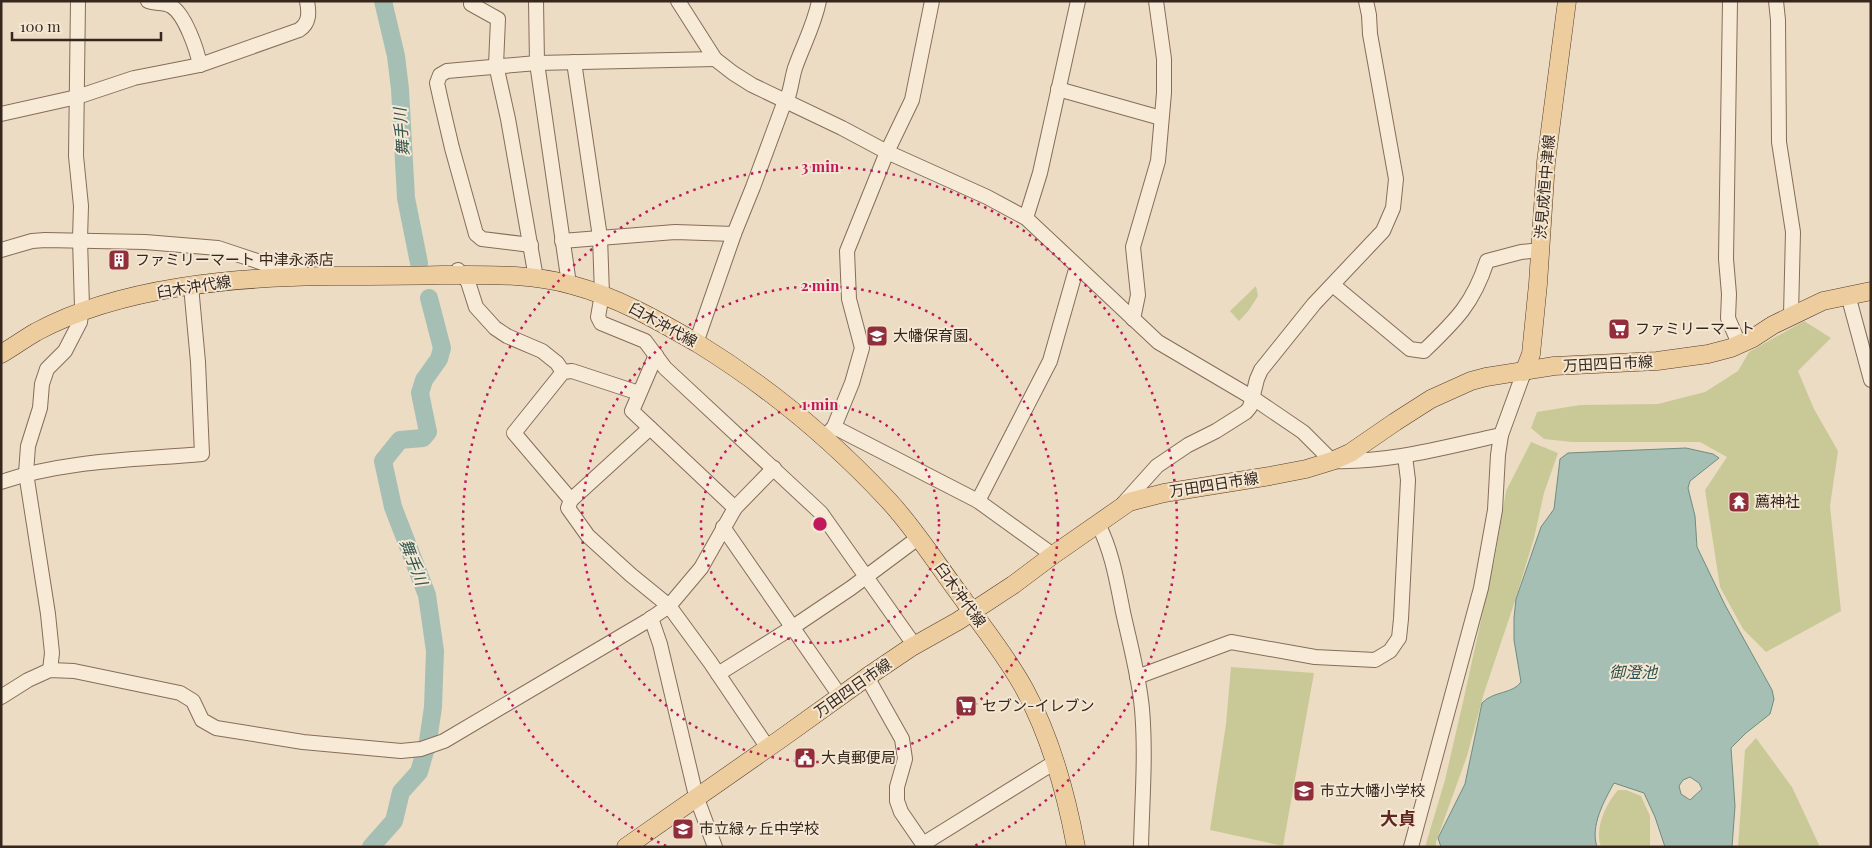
<svg xmlns="http://www.w3.org/2000/svg" width="1872" height="848" viewBox="0 0 1872 848" font-family="'Playfair Display','Noto Sans JP',serif">
<style>
.green{fill:#c9c998}
.water{fill:#a5bfb5;stroke:#6d8d81;fill-rule:evenodd}
.lines{fill:none;stroke-linecap:round;stroke-linejoin:round}
.river{stroke:#a5bfb5;stroke-width:18}
.minor-casing{stroke:#856d5b;stroke-width:16}
.major-casing{stroke:#533c2f;stroke-width:19}
.minor{stroke:#f7ead6;stroke-width:14}
.major{stroke:#edcc9d;stroke-width:18}
.ring{fill:none;stroke:#c2185b;stroke-width:2.5;stroke-dasharray:2.5 5}
.labels{text-anchor:middle;stroke-width:4;stroke-linejoin:round;paint-order:stroke}
.street-label{font-size:15px;fill:#36271e;stroke:#f4e7d3}
.poi-label{font-size:15px;fill:#36271e;stroke:#f4e7d3;text-anchor:start}
.water-label{font-size:16px;font-style:italic;fill:#2e554f;stroke:#f4e7d3}
.quarter-label{font-size:18px;font-weight:bold;fill:#602720;stroke:#f4e7d3}
.centre{fill:#c2185b;stroke:#f4e7d3;stroke-width:2.5}
.ring-label{font-size:15px;text-anchor:middle;font-weight:bold;fill:#c2185b;stroke:#f4e7d3;stroke-width:4;stroke-linejoin:round;paint-order:stroke}
</style>
<rect width="100%" height="100%" fill="#ecdcc3"/>
<!-- green -->
<g class="green">
<polygon points="1256,286 1258,296 1249,310 1239,321 1230,311"/>
<polygon points="1804,321 1831,338 1798,371 1814,409 1838,451 1830,506 1841,611 1766,652 1743,629 1720,587 1705,490 1727,457 1700,442 1572,442 1544,439 1531,428 1537,412 1580,405 1658,404 1705,392 1738,371 1749,352"/>
<polygon points="1531,442 1558,453 1544,493 1534,538 1515,601 1484,693 1467,756 1436,842 1436,847 1425,847 1445,780 1463,702 1495,557 1506,491"/>
<polygon points="1231,667 1314,673 1283,846 1210,830 1226,724"/>
<polygon points="1756,738 1792,787 1820,847 1738,847 1745,750"/>
<path d="M1618 790H1626L1641 796 1650 816V847H1601C1594 828 1606 804 1618 790Z"/>
</g>
<!-- water -->
<path class="water" d="M1686 448 1713 454 1719 458 1690 481 1688 488 1695 516 1697 547 1725 605 1772 690 1774 699 1770 714 1746 733 1731 748 1735 806 1732 847H1665L1655 817 1644 793 1614 783C1604 801 1590 826 1597 847H1441L1438 838 1465 784 1482 703C1493 691 1513 694 1521 682L1514 640V618L1516 599 1541 527 1554 509 1560 459 1568 453ZM1690 777 1699 783 1702 789 1690 800 1681 794 1679 786 1683 780Z"/>
<g class="lines">
<!-- river -->
<g class="river">
<polyline points="383,1 396,56 400,89 406,198 419,263"/>
<polyline points="371,847 394,821 401,792 419,772 428,741 433,707 435,651 427,595 393,507 383,461 400,440 423,438 428,432 420,393 424,380 439,359 442,348 429,298"/>
</g>
<!-- minor casing -->
<g class="minor-casing">
<g id="minor">
<path d="M148 1C156 4 164 2 171 6 185 14 197 50 200 65"/>
<polyline points="536,1 537,63 569,284"/>
<path d="M678 1 715 59 733 73 752 85 842 128 887 152 987 197 1026 218 1158 342 1253 398 1303 432 1332 461C1390 463 1445 447 1501 435"/>
<polyline points="1730,1 1726,259 1729,294 1728,318 1739,344"/>
<polyline points="1776,1 1778,20 1779,142 1793,232 1791,315"/>
<polyline points="471,4 498,19 496,65 508,119 536,278"/>
<polyline points="574,62 600,237 602,294 598,317 601,323 645,341 665,368 821,513 915,646"/>
<polyline points="1058,89 1161,118"/>
<path d="M1 114 77 97 134 78 200 65 299 30C310 23 309 12 307 1"/>
<polyline points="1026,218 1040,173 1078,1"/>
<polyline points="562,241 675,232 734,234"/>
<polyline points="531,245 482,239 476,234 452,148 441,101 437,83 440,75 447,71 537,63 715,59"/>
<polyline points="1,250 32,241 45,240 145,242 218,248 281,269 299,270"/>
<polyline points="458,270 468,282 476,307 495,328 507,336 542,351 557,363 563,372"/>
<path d="M1333 285 1410 349 1424 351C1456 320 1473 304 1487 261L1521 252 1540 250"/>
<polyline points="1848,295 1871,380"/>
<polyline points="1133,319 1138,295 1133,247 1158,161 1164,93 1164,59 1156,1"/>
<path d="M696 343 734 234 753 187 783 106C791 96 791 80 795 68 803 45 814 26 819 1"/>
<polyline points="656,355 632,411 735,508"/>
<polyline points="834,427 978,501 1053,555"/>
<polyline points="650,428 571,500 568,508 588,536 631,575 669,606 710,662 768,748"/>
<polyline points="824,438 834,427 852,383 862,348 849,299 847,251 887,152 912,100 932,1"/>
<path d="M1 482C65 460 135 460 202 454L198 362 191 286"/>
<polyline points="571,500 514,433 563,372 572,371 639,393"/>
<polyline points="978,501 1050,361 1077,266"/>
<polyline points="1122,505 1157,466 1188,445 1216,431 1246,412 1250,407 1257,379 1261,370 1314,304 1383,231 1393,208 1396,179 1370,34 1369,15 1366,1"/>
<path d="M1098 524C1112 551 1117 582 1123 612 1130 644 1139 676 1142 709 1146 755 1142 801 1141 847"/>
<polyline points="723,527 840,696"/>
<polyline points="651,618 660,644 696,796 715,847"/>
<polyline points="50,670 52,653 48,614 26,473 28,446 40,408 42,384 47,369 65,351 80,322 82,307 80,239 81,206 76,156 78,1"/>
<polyline points="718,674 793,627 851,588 918,538"/>
<polyline points="867,677 902,739 905,759 897,787 897,801 901,812 925,847"/>
<polyline points="1137,677 1231,642 1315,657 1375,660 1390,651 1399,638 1401,619 1408,480 1405,456"/>
<polyline points="1,697 28,680 50,670 74,671 180,693 193,701 202,720 216,728 303,742 401,751 421,749 444,741 647,621 669,606 701,568 735,508 774,468"/>
<polyline points="923,844 1055,762"/>
<polyline points="1411,847 1481,588 1495,510 1498,455 1501,435 1524,372"/>
</g>
</g>
<!-- major casing -->
<g class="major-casing">
<g id="major">
<path d="M1 354C13 347 24 339 36 332 121 286 237 277 332 276 368 276 405 276 442 275 485 275 530 273 572 285 617 297 657 320 697 343 767 386 832 440 888 500 916 530 938 566 963 599 984 629 1008 658 1025 690 1051 738 1066 793 1076 847"/>
<polyline points="1524,372 1531,354 1538,284 1546,162 1567,1"/>
<polyline points="626,847 782,738 867,677 910,648 958,621 1013,585 1053,555 1129,502 1164,493 1270,476 1306,469 1332,461 1350,453 1395,422 1431,399 1471,381 1486,377 1554,366 1657,361 1708,354 1731,348 1753,338 1773,325 1823,301 1871,291"/>
</g>
</g>
<!-- minor -->
<use href="#minor" class="minor"/>
<!-- major -->
<use href="#major" class="major"/>
</g>
<!-- distance rings -->
<g class="ring">
<circle cx="820" cy="524" r="119"/>
<circle cx="820" cy="524" r="238"/>
<path d="M666 846A357 357 0 1 1 974 846"/>
</g>
<!-- icons -->
<defs>
<g id="building-square" transform="scale(1.125)"><rect x="-9" y="-9" width="18" height="18" rx="4" fill="#912e39" stroke="#f4e7d3"/><path d="M-4-6H4V6H1V3H-1V6H-4ZM-2.5-4.3h1.7v1.8h-1.7ZM.8-4.3h1.7v1.8H.8ZM-2.5-1h1.7V.8h-1.7ZM.8-1h1.7V.8H.8Z" fill="#fff"/></g>
<g id="supermarket-square" transform="scale(1.125)"><rect x="-9" y="-9" width="18" height="18" rx="4" fill="#912e39" stroke="#f4e7d3"/><path d="M-6-5.5h2.5l.6 2H6L4.5 2H-2.5L-4.4-4H-6ZM-1.5 3.2a1.3 1.3 0 1 0 .1 0ZM3 3.2a1.3 1.3 0 1 0 .1 0Z" fill="#fff"/></g>
<g id="school-square" transform="scale(1.125)"><rect x="-9" y="-9" width="18" height="18" rx="4" fill="#912e39" stroke="#f4e7d3"/><path d="M0-5L7-2L0 1L-7-2ZM-4 1L0 2.5L4 1V4Q0 6-4 4Z" fill="#fff"/></g>
<g id="temple-square" transform="scale(1.125)"><rect x="-9" y="-9" width="18" height="18" rx="4" fill="#912e39" stroke="#f4e7d3"/><path d="M0-6L5-2H3V0L6.5 2.5H4V6H1.5V3h-3V6H-4V2.5H-6.5L-3 0V-2H-5Z" fill="#fff"/></g>
<g id="civic-square" transform="scale(1.125)"><rect x="-9" y="-9" width="18" height="18" rx="4" fill="#912e39" stroke="#f4e7d3"/><path d="M-.6-6.5H3V-4.5H.6V-3L4-1V1h2V6H-6V1h2V-1L-.6-3ZM-1.2 2.5V6h2.4V2.5Z" fill="#fff"/></g>
</defs>
<g fill-rule="evenodd">
<use href="#building-square" x="119" y="260"/>
<use href="#supermarket-square" x="1619" y="329"/>
<use href="#school-square" x="877" y="336"/>
<use href="#temple-square" x="1739" y="502"/>
<use href="#supermarket-square" x="966" y="706"/>
<use href="#civic-square" x="805" y="758"/>
<use href="#school-square" x="1304" y="791"/>
<use href="#school-square" x="683" y="829"/>
</g>
<g class="labels">
<!-- street labels -->
<g class="street-label">
<text transform="translate(1545 187) rotate(-85)" y="5">渋見成恒中津線</text>
<text transform="translate(194 287) rotate(-9)" y="5">臼木沖代線</text>
<text transform="translate(663 325) rotate(29)" y="5">臼木沖代線</text>
<text transform="translate(1608 364) rotate(-3)" y="5">万田四日市線</text>
<text transform="translate(1214 485) rotate(-9)" y="5">万田四日市線</text>
<text transform="translate(960 595) rotate(54)" y="5">臼木沖代線</text>
<text transform="translate(853 688) rotate(-35)" y="5">万田四日市線</text>
</g>
<!-- poi labels -->
<g class="poi-label">
<text x="135" y="265">ファミリーマート 中津永添店</text>
<text x="1635" y="334">ファミリーマート</text>
<text x="893" y="341">大幡保育園</text>
<text x="1755" y="507">薦神社</text>
<text x="982" y="711">セブン-イレブン</text>
<text x="821" y="763">大貞郵便局</text>
<text x="1320" y="796">市立大幡小学校</text>
<text x="699" y="834">市立緑ヶ丘中学校</text>
</g>
<!-- water labels -->
<g class="water-label">
<text transform="translate(401 132) rotate(-94)" y="6">舞手川</text>
<text transform="translate(414 562) rotate(69)" y="6">舞手川</text>
<text x="1633" y="678">御澄池</text>
</g>
<!-- quarter labels -->
<g class="quarter-label">
<text x="1398" y="825">大貞</text>
</g>
</g>
<circle cx="820" cy="524" r="8" class="centre"/>
<g class="ring-label">
<text x="820" y="172">3 min</text>
<text x="820" y="291">2 min</text>
<text x="820" y="410">1 min</text>
</g>
<!-- border -->
<rect width="1872" height="848" fill="none" stroke="#36271e" stroke-width="5"/>
<!-- scale -->
<path d="M12 32v8h149v-8" fill="none" stroke="#36271e" stroke-width="2.5"/>
<text x="20" y="32" font-size="15" fill="#36271e" stroke="#f4e7d3" stroke-width="4" paint-order="stroke">100 m</text>
</svg>
